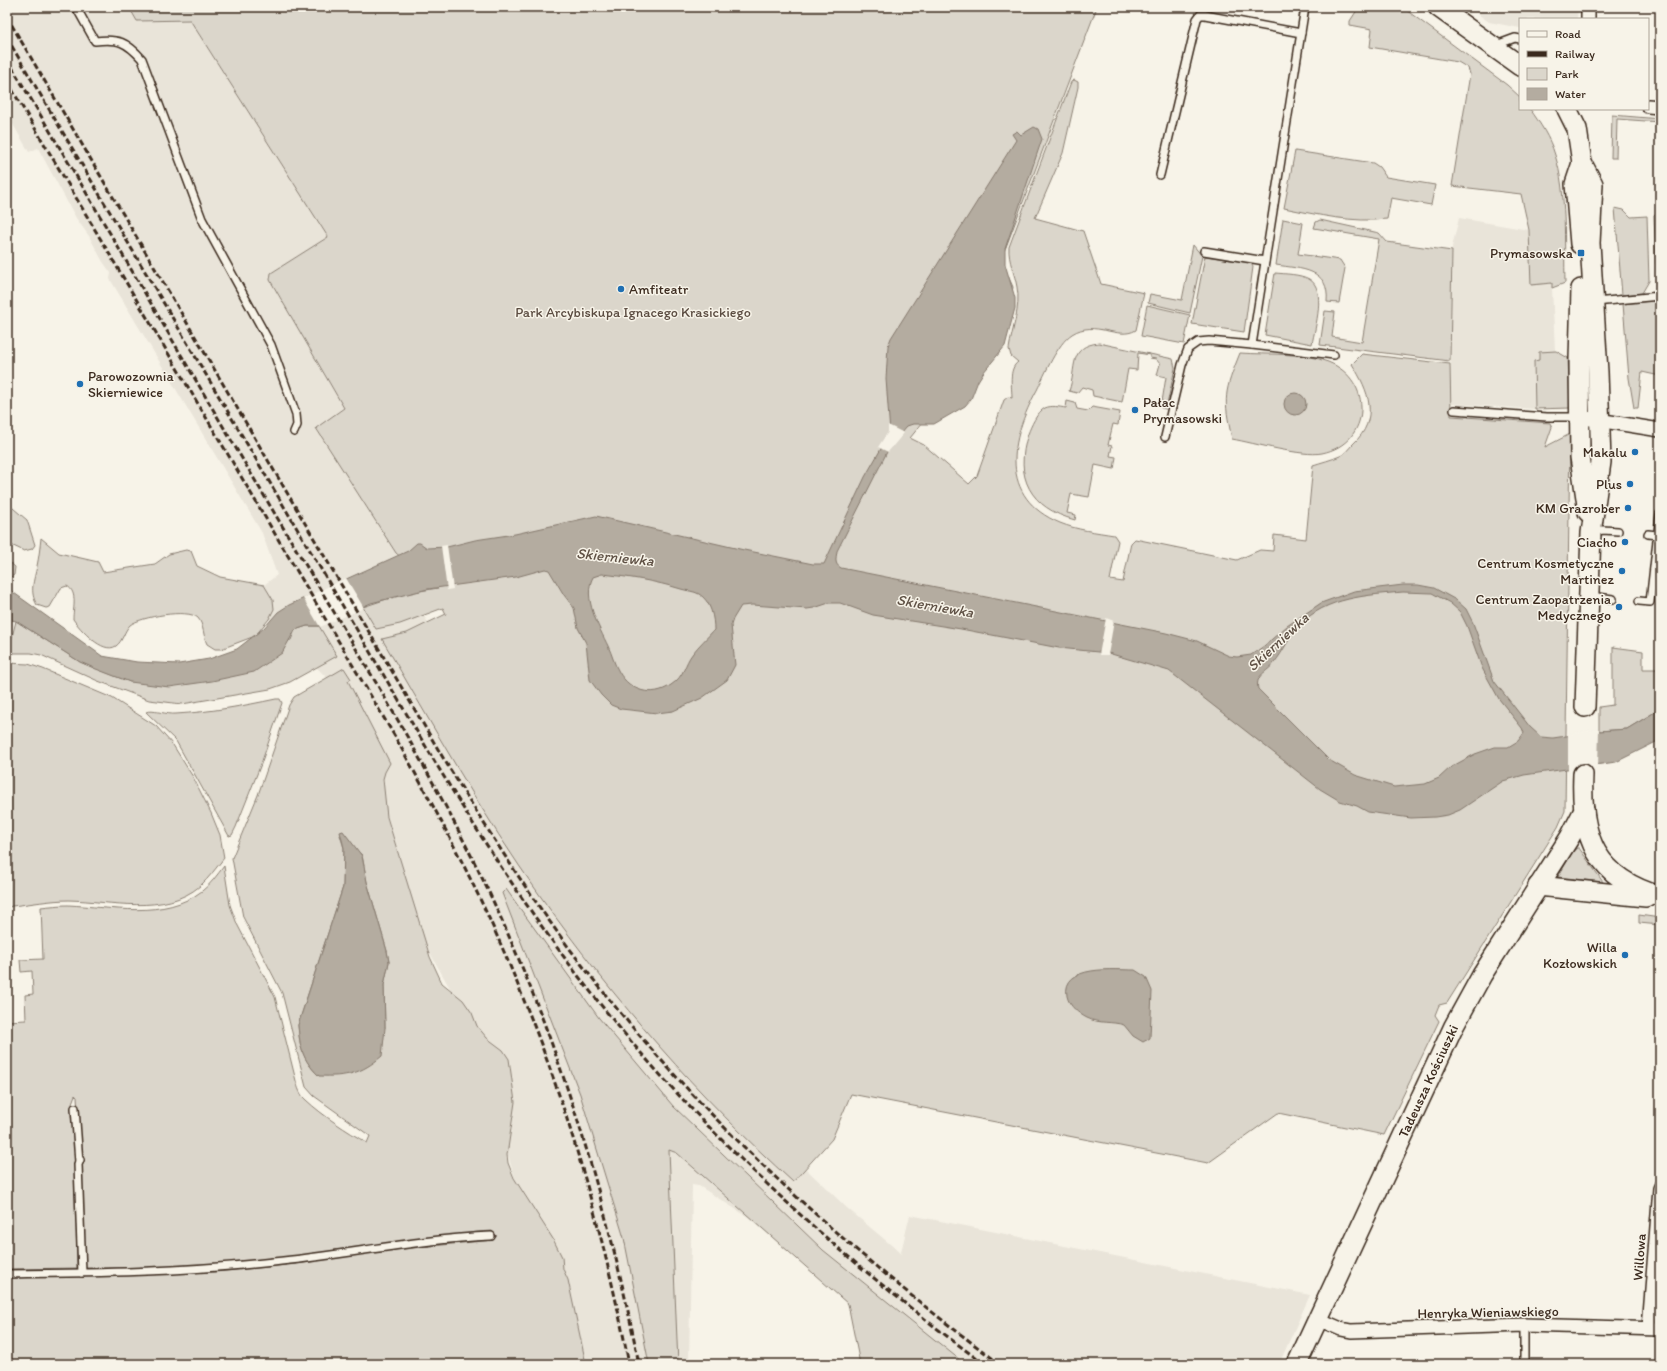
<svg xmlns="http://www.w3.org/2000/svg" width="1667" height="1371" viewBox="0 0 1667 1371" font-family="Itim,sans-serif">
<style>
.built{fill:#e9e4d9}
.green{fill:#dbd6cb;stroke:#8b8074;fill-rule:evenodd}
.water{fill:#b4aca0;stroke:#84786c;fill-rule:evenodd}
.pier{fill:#f7f3e8}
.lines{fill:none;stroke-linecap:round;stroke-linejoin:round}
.lane-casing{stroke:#3b2a1e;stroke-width:10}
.street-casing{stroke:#3b2a1e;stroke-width:16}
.secondary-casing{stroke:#3b2a1e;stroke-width:22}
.lane{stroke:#f7f3e8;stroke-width:7}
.street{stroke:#f7f3e8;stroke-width:13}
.secondary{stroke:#f7f3e8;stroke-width:19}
.rail{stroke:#3b2a1e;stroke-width:3;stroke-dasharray:6 3;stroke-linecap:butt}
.poi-dot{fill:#1f6fb2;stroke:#f7f3e8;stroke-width:1.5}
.labels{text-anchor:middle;stroke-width:3;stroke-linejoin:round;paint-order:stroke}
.poi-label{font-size:14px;fill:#3b2a1e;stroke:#f7f3e8;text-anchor:end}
.park-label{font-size:14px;fill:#5b4c41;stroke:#f7f3e8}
.street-label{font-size:14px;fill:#3b2a1e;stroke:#f7f3e8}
.water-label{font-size:15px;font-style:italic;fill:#5f5145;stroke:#f7f3e8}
</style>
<rect width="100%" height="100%" fill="#f7f3e8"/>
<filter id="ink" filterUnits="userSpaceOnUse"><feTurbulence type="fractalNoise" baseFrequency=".025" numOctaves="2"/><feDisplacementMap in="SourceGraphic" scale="8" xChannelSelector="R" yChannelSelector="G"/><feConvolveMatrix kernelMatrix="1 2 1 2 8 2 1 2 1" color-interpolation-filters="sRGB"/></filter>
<g filter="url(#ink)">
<!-- built -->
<g class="built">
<polygon points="7,7 129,7 137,21 190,20 328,237 271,273 270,279 344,408 317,429 396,553 415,601 498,738 764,1129 847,1208 902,1254 901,1252 910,1215 1310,1295 1279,1364 944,1364 792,1255 748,1217 699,1186 692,1185 689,1364 582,1364 526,1219 472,1027 426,946 385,809 328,679 262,612 264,585 277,575 262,533 110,279 111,273 103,262 89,236 76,218 38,148 29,152 7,114"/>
<polygon points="1468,7 1578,7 1577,19 1520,19 1520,28 1489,22"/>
<polygon points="1459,218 1529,230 1529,232 1563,231 1565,283 1552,288 1555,350 1568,358 1570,408 1535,409 1450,404 1452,247"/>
</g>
<!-- green -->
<g class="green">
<path d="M129 7H1097L1001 260 1013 287 1008 317 910 438 924 445 969 484 977 476 1004 400 1008 397 1012 398C1012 387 1008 369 1018 362L1011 356 1009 349C1012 329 1021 307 1017 287 1015 274 1008 261 1009 247L1071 82 1074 80 1078 82V87L1063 153 1035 218 1083 231 1101 284 1144 293 1136 330C1118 341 1095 319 1072 334 1057 344 1045 374 1037 390 1010 439 998 497 1060 523 1077 530 1096 532 1114 535L1118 541 1110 580 1123 582 1131 543 1135 539 1237 560 1260 550 1273 551 1274 535 1306 539 1313 465C1322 462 1331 460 1340 456 1345 454 1349 448 1353 444 1380 419 1369 391 1352 364L1362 354 1450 364 1451 416 1550 423 1552 427 1545 447 1570 434 1565 811 1558 827 1447 1003 1439 1005 1435 1015 1439 1021 1384 1135 1278 1113 1208 1163 851 1094 832 1139 793 1182C699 1097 615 1001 541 897 482 815 433 726 382 639L407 633 446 614 443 608 400 624 376 629 363 607 402 594 438 588 396 553 316 428 344 408 270 280 271 273 328 237 190 20 137 21Z"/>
<path d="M1359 7H1402L1507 85 1520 97V109H1530C1540 123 1550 138 1555 155 1567 192 1564 243 1565 283L1552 288V283L1531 285 1529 230 1521 194 1452 186 1470 74 1468 68 1458 62 1370 47 1372 29 1350 25V21Z"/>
<polygon points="1612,115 1660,119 1660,122 1617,119 1616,158 1611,158"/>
<path d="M1295 151 1373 163 1379 167 1386 177 1435 185 1431 205 1391 198 1387 219C1352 223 1319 215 1284 208Z"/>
<polygon points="1615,208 1624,210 1631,217 1647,216 1649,281 1642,293 1622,295"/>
<polygon points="1660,211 1660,267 1656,264 1654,216"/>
<path d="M1283 219 1303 223 1298 254 1340 260 1345 268 1339 303 1327 302C1330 268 1301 269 1276 265Z"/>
<polygon points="1320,220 1379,233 1387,242 1452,251 1450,361 1320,345 1325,311 1335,312 1332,337 1362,342 1379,239 1314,228 1316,222"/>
<polygon points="1193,245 1202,256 1190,313 1148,303 1150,294 1182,300"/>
<polygon points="1205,256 1251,263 1253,267 1244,332 1192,324"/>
<path d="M1275 273C1285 274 1300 274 1309 279 1327 289 1315 327 1312 344L1265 335Z"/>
<polygon points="1660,300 1660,328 1657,329 1658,342 1660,342 1660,376 1642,372 1638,408 1634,408 1629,378 1623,304"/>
<polygon points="1147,305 1190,315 1184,344 1141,336"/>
<path d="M1099 343 1173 359 1175 368 1166 409 1161 408 1166 377 1157 375 1160 364 1156 359 1150 358V355L1138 353 1137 370 1128 369 1122 402 1093 396 1092 390 1082 387 1077 393 1069 391C1077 368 1068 346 1099 343Z"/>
<polygon points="1556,351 1568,358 1570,408 1535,409 1534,361 1539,360 1539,352"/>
<path d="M1240 353C1266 355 1304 352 1328 362 1374 380 1372 443 1322 453 1303 457 1254 443 1232 439 1223 397 1224 393 1240 353Z"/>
<path d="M1067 401 1075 403 1077 409 1088 411 1092 407 1120 412 1118 425 1113 424 1108 445 1112 446 1110 456 1116 457 1114 469 1095 465 1089 497 1071 494 1067 513 1076 515 1075 520C1030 508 1014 477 1028 434 1031 426 1037 412 1045 408 1052 405 1059 407 1066 408Z"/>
<polygon points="7,503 27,520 35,545 32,549 24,551 7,543"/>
<path d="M41 538 59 553 98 562 103 572 155 564 169 554 186 550 191 551 197 566 220 577 264 585 273 600 274 609 269 619 255 636 221 649H215L207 644C203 636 204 625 198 618 188 608 140 617 130 625 124 631 123 641 116 646 103 655 80 629 73 619 73 608 78 592 67 586L61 588 50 607 46 608 37 605C29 591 34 581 37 566 39 557 40 547 41 538Z"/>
<polygon points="7,560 15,567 14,575 9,578 7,578"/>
<polygon points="16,621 80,662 130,682 291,640 295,630 307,626 319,626 337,656 290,682 270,689 182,704 149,700 98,681 41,655 31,653 8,653"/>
<polygon points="1613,647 1643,651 1643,669 1660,669 1660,709 1627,729 1599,731 1599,707 1613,705"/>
<path d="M7 663 28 664 43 669 112 698 156 726 173 745 193 777 211 813 220 835 224 858C216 868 209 878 200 886 164 916 111 901 69 900 51 900 30 904 12 906L7 908Z"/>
<path d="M344 668 351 679 348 681 390 763 385 772 383 779 387 817 430 957 442 983 463 1000 472 1013 477 1026 487 1038 503 1050 509 1059 515 1102 507 1155 508 1163 514 1178 553 1239 562 1257 563 1269 568 1280 586 1364H7V1278L215 1272 297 1264 382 1251 493 1240 497 1236 492 1231 478 1232 270 1259 170 1268H85L81 1156 77 1097 75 1095 72 1103 75 1155 77 1268 7 1269V1021L26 1020 25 995 33 994 32 971 21 972 20 960 43 959 41 907C50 906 59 905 68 905 112 907 164 920 202 891 211 884 217 875 224 866L230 905 237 924 275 997 296 1081C298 1088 300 1095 306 1100 323 1116 347 1131 367 1143L370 1136 314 1096 306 1087 282 993 243 917 232 858 258 795 289 705 294 697ZM340 835 362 855 367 882 387 951 389 962 384 985 385 1028 319 1076C302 1059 300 1048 298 1025L343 887 344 848Z"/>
<path d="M276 699H280L282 703 261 764 236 827 232 835 229 836 176 741 146 712C151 709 168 715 176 714 210 712 243 706 276 699Z"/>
<polygon points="1577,848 1579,848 1603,882 1558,877 1573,851"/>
<polygon points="506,889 599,1018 673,1106 823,1250 965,1364 860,1364 848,1304 677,1153 669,1150 678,1364 649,1364 624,1238 580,1094 502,893"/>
<polygon points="1639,915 1660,918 1660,925 1639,923"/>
</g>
<!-- water -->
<g class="water">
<path d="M1034 127 1038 129 1042 139 1005 249V264L1015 298V308L1005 346 983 373 978 381 971 399 965 406 934 424H913L907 426 900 434 887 452 837 551C836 559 834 564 841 568L1166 633 1197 641 1229 656 1237 657 1251 655 1264 646 1287 626 1321 603 1354 591 1403 585H1418L1434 588 1456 600 1466 609 1473 623 1494 681 1530 727 1541 737 1553 738 1599 731 1627 729 1660 709V740L1616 762 1524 775 1503 781 1460 810 1448 815 1435 817 1411 818 1368 812 1357 806 1340 801 1320 789 1169 671 1108 653 1059 648 961 629 873 615 840 603H829L814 608 807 609 752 605 741 606 733 619 731 625 735 665 727 680 702 698 673 711 657 713 621 709 611 705 601 695 590 680 586 643 578 628 574 608 564 595 549 570 545 569 516 577 428 589 371 603 319 626H307L295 630 282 653 254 672 212 681 169 687 130 682 96 669 80 662 16 621 7 619V588L102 656 137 662 179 664 209 659 237 649 264 628 278 612 289 605 408 551 417 543H420L427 548 447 547 475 540 515 534 596 516 744 550 813 564H824L865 477 890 433 886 379 888 346 891 338 1016 140 1012 134 1017 131 1021 135ZM602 574C629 577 655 581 681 589 687 591 694 591 699 594 711 601 714 618 714 630 707 638 699 645 693 653 684 664 685 676 671 685 652 698 630 691 619 672 614 664 612 654 608 646 599 627 582 598 593 577ZM1403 592 1432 593 1450 603 1460 612 1467 626 1482 668 1499 699 1522 728 1524 733 1518 741 1508 747H1495L1475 754 1451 767 1439 778 1425 784 1394 787 1355 775 1329 760 1258 689C1255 674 1267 673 1274 663 1284 651 1289 636 1300 625 1325 597 1369 595 1403 592Z"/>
<circle cx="1295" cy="404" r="11"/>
<path d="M343 831 362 856 367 882 387 951 389 962 384 985 385 1028 382 1056C361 1074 346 1077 319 1076 302 1059 300 1048 298 1025L343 887 344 848 340 832Z"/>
<path d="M1135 970 1146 977 1152 991 1150 1038 1143 1042 1133 1036 1124 1025C1112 1021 1099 1024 1087 1018 1079 1014 1069 1006 1067 996 1061 964 1115 970 1135 970Z"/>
</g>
<!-- pier -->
<g class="pier">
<polygon points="888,425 904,433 888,452 878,447 888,432"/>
<polygon points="447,545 453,589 447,590 441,546"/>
<polygon points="346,578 364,608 320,627 303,598"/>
<polygon points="1106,618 1114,621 1108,655 1099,655"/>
<polygon points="1599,729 1598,767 1568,771 1568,734"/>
</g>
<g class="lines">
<!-- lane casing -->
<g class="lane-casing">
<g id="lane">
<path d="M76 7 95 41C118 38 127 42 142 59L202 219 271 345 296 414 297 425 294 432"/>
<polyline points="1496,45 1515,38 1520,39"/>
<polyline points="1160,175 1197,19 1200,15 1205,15 1301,33"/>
<polyline points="1204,251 1265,261"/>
<polyline points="1595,302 1660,296"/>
<polyline points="1252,345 1334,355"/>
<polyline points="1454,410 1547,417 1579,417"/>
<polyline points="1165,437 1182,365 1188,349 1198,342 1209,341 1252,345 1305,7"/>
<polyline points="1593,532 1603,530 1618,531"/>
<polyline points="1648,534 1657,535"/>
<polyline points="1590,596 1613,599"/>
<polyline points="1639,601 1650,602 1660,514"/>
<polyline points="75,1108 79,1162"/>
<polyline points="80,1160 78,1164 82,1273"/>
<path d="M7 1274C96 1273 184 1272 273 1262 346 1255 418 1239 491 1236"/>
<polyline points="1524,1364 1524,1325"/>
</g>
</g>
<!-- street casing -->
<g class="street-casing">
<g id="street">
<polyline points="1588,19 1588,7"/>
<polyline points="1648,106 1660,107"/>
<polyline points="1579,417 1660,430"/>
<polyline points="1318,1319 1341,1329 1351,1331 1524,1325 1660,1329"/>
<polyline points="1649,1328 1660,1188"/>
</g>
</g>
<!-- secondary casing -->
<g class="secondary-casing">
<g id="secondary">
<polyline points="1438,7 1520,66"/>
<polyline points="1567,109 1577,129 1582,163 1593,184 1590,243 1598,372 1601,462 1591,533 1585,707"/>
<polyline points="1580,244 1575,184 1582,163"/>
<polyline points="1581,289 1579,359 1580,457 1588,512"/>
<path d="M1583 774C1580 837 1596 878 1660 896"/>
<polyline points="1538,886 1646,897"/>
<polyline points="1297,1364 1454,1026 1482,975 1570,837 1584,810"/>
</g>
</g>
<!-- lane -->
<use href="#lane" class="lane"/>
<!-- street -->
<use href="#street" class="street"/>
<!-- secondary -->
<use href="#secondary" class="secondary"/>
<!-- rail -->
<g class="rail">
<path d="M7 17 442 756C490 834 539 912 597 984 712 1129 852 1254 1000 1364"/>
<path d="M7 38 435 762C487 848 542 932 605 1010 713 1144 846 1262 984 1364"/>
<path d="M7 59C91 199 172 341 256 482 338 621 426 757 494 903 562 1050 608 1206 639 1364"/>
<path d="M7 81 394 735C443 822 489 910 525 1003 572 1119 605 1241 629 1364"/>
</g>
</g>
</g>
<!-- markers -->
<g class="poi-dot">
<rect x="1577" y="249" width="8" height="8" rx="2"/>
<circle cx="621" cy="289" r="4"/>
<circle cx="80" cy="384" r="4"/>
<circle cx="1135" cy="410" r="4"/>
<circle cx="1635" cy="452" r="4"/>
<circle cx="1630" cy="484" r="4"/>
<circle cx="1628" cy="508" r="4"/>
<circle cx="1625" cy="542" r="4"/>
<circle cx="1622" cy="571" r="4"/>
<circle cx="1619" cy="607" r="4"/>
<circle cx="1625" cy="955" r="4"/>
</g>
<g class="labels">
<!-- poi labels -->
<g class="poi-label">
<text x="1573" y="258">Prymasowska</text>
<text x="629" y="294" text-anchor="start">Amfiteatr</text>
<text x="88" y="381" text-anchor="start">Parowozownia<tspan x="88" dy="16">Skierniewice</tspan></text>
<text x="1143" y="407" text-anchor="start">Pałac<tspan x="1143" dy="16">Prymasowski</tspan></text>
<text x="1627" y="457">Makalu</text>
<text x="1622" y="489">Plus</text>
<text x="1620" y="513">KM Grazrober</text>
<text x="1617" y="547">Ciacho</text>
<text x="1614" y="568">Centrum Kosmetyczne<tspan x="1614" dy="16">Martinez</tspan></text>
<text x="1611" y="604">Centrum Zaopatrzenia<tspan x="1611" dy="16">Medycznego</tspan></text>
<text x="1617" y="952">Willa<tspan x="1617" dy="16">Kozłowskich</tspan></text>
</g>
<!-- park labels -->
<g class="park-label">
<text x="633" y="317">Park Arcybiskupa Ignacego Krasickiego</text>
</g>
<!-- street labels -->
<g class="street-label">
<text transform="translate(1428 1081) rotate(-65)" y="5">Tadeusza Kościuszki</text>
<text transform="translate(1639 1257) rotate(-86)" y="5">Willowa</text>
<text transform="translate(1488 1312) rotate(-1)" y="5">Henryka Wieniawskiego</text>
</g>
<!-- water labels -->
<g class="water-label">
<text transform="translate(615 557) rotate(6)" y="5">Skierniewka</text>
<text transform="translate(935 606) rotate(10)" y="5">Skierniewka</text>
<text transform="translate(1278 642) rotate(-43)" y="5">Skierniewka</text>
</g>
</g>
<!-- margin -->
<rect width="1667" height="1371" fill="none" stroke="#f7f3e8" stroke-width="24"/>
<rect x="12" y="12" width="1643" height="1347" fill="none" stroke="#3b2a1e" stroke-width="1.5" filter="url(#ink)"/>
<!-- legend -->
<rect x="1519" y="18" width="130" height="92" fill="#f7f3e8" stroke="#aca397"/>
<rect x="1527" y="31" width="20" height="6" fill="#f7f3e8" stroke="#aca397"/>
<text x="1555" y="38" font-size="12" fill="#3b2a1e">Road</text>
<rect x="1527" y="51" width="20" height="6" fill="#3b2a1e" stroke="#aca397"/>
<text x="1555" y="58" font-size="12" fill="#3b2a1e">Railway</text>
<rect x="1527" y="68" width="20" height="12" fill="#dbd6cb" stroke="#aca397"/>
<text x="1555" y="78" font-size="12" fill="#3b2a1e">Park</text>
<rect x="1527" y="88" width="20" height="12" fill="#b4aca0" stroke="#aca397"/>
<text x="1555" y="98" font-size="12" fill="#3b2a1e">Water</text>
</svg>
